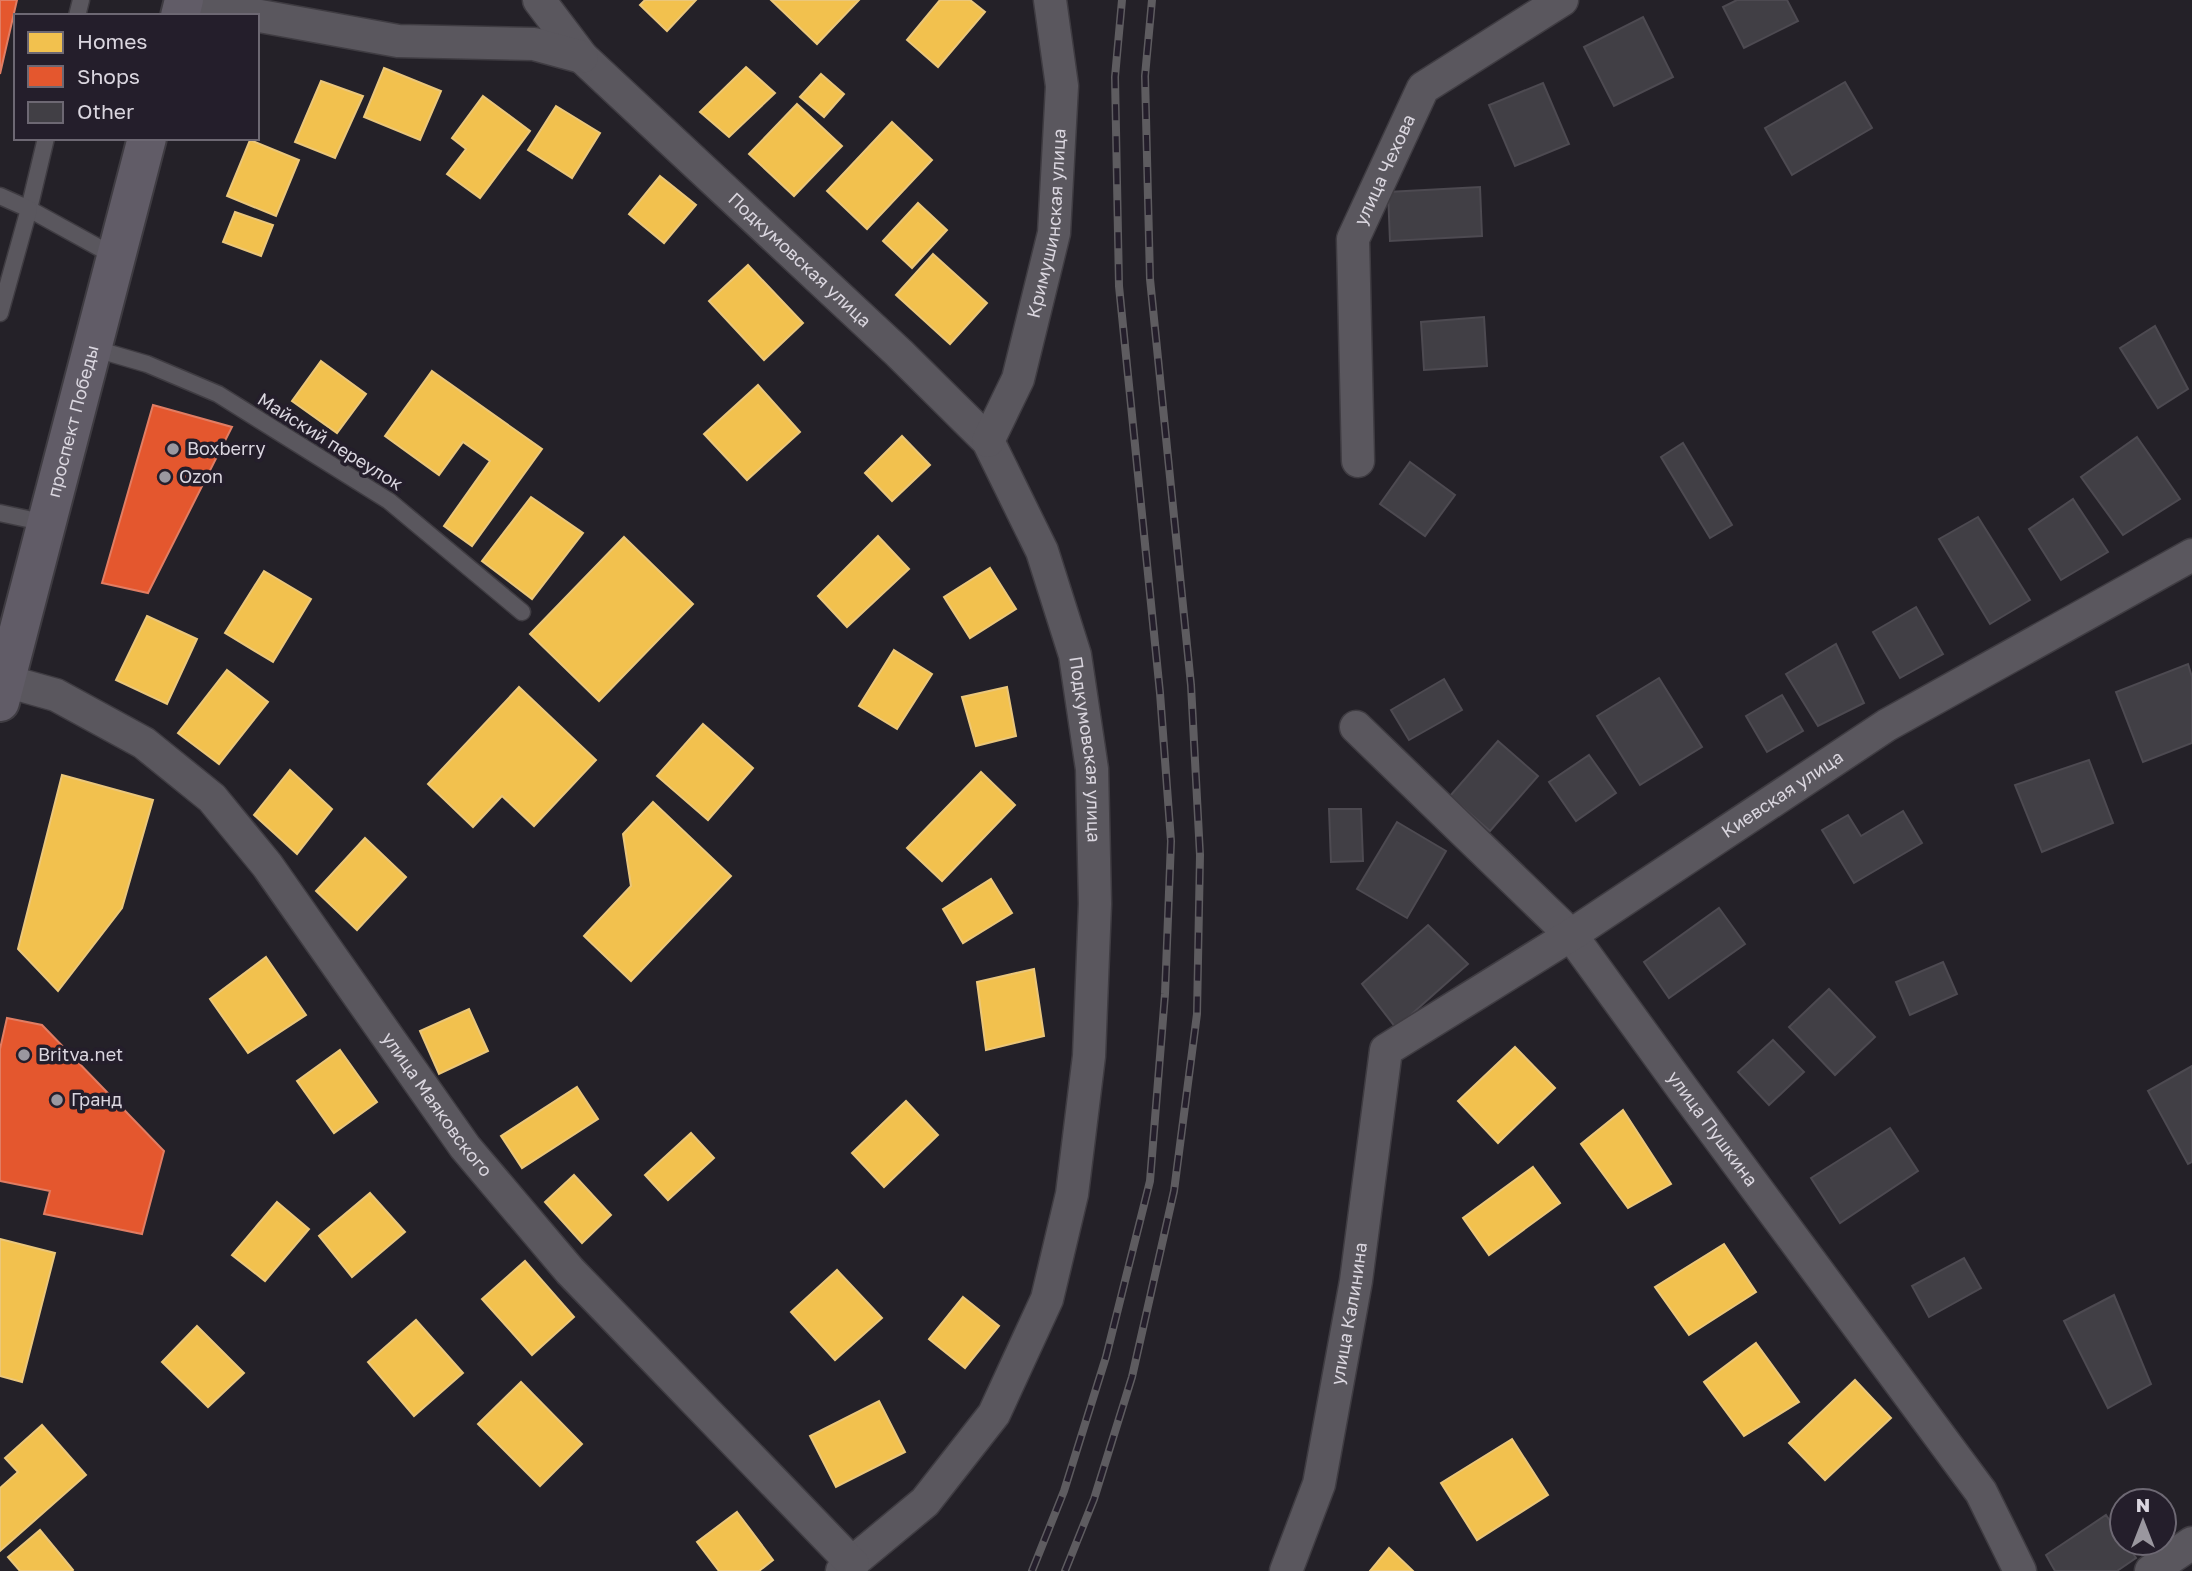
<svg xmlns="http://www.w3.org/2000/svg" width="2192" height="1571" viewBox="0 0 2192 1571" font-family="'Golos Text',sans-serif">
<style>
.homes{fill:#f2c14e;stroke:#ebc77a;stroke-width:2}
.shops{fill:#e4572e;stroke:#e17d63;stroke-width:2}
.building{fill:#413f45;stroke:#4d4a51;stroke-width:2}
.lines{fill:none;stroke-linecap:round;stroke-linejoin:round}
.service-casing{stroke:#3f3c42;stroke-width:19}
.minor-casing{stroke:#3f3c42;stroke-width:35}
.primary-casing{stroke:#3f3c42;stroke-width:42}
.service{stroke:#5a575e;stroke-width:16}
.minor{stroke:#5a575e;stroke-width:32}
.primary{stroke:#615c67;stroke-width:38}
.rail-casing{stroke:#5e5c60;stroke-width:8}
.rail{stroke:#241e2b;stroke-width:5;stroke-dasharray:16;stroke-linecap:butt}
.poi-dot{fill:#9a979f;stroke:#241e2b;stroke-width:2.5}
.labels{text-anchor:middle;stroke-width:7;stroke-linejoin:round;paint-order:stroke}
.street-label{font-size:18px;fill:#dad6df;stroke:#241e2b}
.poi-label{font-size:18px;fill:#dad6df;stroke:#241e2b;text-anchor:start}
</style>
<rect width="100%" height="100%" fill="#242128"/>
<!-- homes -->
<g class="homes">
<polygon points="645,0 696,0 667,31 640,5"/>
<polygon points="771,0 859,0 817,44"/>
<polygon points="940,0 970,0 985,12 938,67 907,40"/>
<polygon points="746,67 775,93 729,137 700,112"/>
<polygon points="384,68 441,91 420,140 364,117"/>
<polygon points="821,74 844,94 824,117 800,97"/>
<polygon points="321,81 363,96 335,158 295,142"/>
<polygon points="483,96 530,131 480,198 447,174 466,149 452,138"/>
<polygon points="797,104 842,146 794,196 749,154"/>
<polygon points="556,106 600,133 572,178 528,150"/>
<polygon points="892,122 932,160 867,229 827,191"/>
<polygon points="250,140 299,160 276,216 227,196"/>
<polygon points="660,176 696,205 664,243 629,214"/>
<polygon points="918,203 947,230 912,268 883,241"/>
<polygon points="235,212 273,225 261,256 223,242"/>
<polygon points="933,254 987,303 950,344 896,295"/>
<polygon points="748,265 803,323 764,360 709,301"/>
<polygon points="321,361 366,394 337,433 292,401"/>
<polygon points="432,371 542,449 472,546 444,526 490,461 463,442 439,475 385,436"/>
<polygon points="758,385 800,432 747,480 704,434"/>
<polygon points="902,436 930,465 892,501 865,473"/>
<polygon points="531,497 583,533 532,599 482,561"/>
<polygon points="878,536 909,569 847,627 818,596"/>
<polygon points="624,537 693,604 599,701 530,634"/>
<polygon points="990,568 1016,609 970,638 944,597"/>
<polygon points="264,571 311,599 273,662 225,633"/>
<polygon points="147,616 197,639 167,704 116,680"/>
<polygon points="894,650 932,674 897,729 859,706"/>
<polygon points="227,670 268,702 219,764 178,733"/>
<polygon points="519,687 596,760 534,826 502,796 473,827 428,784"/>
<polygon points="1007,687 1016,736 976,746 962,697"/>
<polygon points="703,724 753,768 708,820 657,776"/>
<polygon points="290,770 332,809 297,854 254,815"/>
<polygon points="981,772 1015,805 942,881 907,848"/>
<polygon points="62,775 153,800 122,908 58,991 18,949"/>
<polygon points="653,802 731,876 631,981 584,936 631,886 623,834"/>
<polygon points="365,838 406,877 357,930 316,891"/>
<polygon points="991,879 1012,913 963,943 943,909"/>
<polygon points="266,957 306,1015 248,1053 210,999"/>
<polygon points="1034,969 1044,1036 986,1050 977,982"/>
<polygon points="469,1009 488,1051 439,1074 420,1031"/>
<polygon points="1515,1047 1555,1088 1498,1143 1458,1101"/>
<polygon points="340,1050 377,1102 334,1133 297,1081"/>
<polygon points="577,1087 598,1119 522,1168 501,1136"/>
<polygon points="906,1101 938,1135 884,1187 852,1153"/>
<polygon points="1623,1110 1671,1184 1628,1208 1581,1144"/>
<polygon points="691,1133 714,1158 668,1200 645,1175"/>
<polygon points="1533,1167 1560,1203 1489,1255 1463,1218"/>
<polygon points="574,1175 611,1215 582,1243 545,1202"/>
<polygon points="370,1193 405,1232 352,1277 319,1236"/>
<polygon points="277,1202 309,1229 265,1281 232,1255"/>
<polygon points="0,1239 55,1253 22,1382 0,1376"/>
<polygon points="1724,1244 1756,1292 1689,1335 1655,1287"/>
<polygon points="525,1261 574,1317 532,1355 482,1299"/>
<polygon points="837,1270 882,1318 835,1360 791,1312"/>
<polygon points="963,1297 999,1326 965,1368 929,1339"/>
<polygon points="416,1320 463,1373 414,1416 368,1362"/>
<polygon points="197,1326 244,1373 208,1407 162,1362"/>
<polygon points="1756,1343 1799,1402 1744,1436 1704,1382"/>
<polygon points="1855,1380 1891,1418 1825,1480 1789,1443"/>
<polygon points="521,1382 582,1444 540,1486 478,1424"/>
<polygon points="879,1401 905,1452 836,1487 810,1436"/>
<polygon points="42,1425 86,1475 0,1551 0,1488 18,1472 5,1458"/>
<polygon points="1512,1439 1548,1495 1477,1540 1441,1483"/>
<polygon points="737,1512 773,1560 759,1571 719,1571 697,1542"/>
<polygon points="40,1530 73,1570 72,1571 20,1571 8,1557"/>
<polygon points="1389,1548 1413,1571 1370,1571"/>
</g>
<!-- shops -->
<g class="shops">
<polygon points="0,0 17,0 0,74"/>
<polygon points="153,405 232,427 148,593 102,583"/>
<polygon points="7,1018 42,1025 164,1151 142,1234 44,1214 50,1191 0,1181 0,1049"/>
</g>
<!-- building -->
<g class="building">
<polygon points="1737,0 1787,0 1798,21 1744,48 1723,7"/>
<polygon points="1643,17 1673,77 1614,106 1584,47"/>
<polygon points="1845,82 1872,128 1792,175 1765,128"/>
<polygon points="1543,83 1569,144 1515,166 1489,105"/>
<polygon points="1480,187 1482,236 1390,241 1388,192"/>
<polygon points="1484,317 1487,366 1424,370 1421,322"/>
<polygon points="2155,326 2188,389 2158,408 2120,348"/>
<polygon points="2137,437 2180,499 2123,535 2081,477"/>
<polygon points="1683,443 1732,525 1710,538 1661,457"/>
<polygon points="1410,462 1455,495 1425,536 1380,504"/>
<polygon points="2073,499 2108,552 2061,580 2029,529"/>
<polygon points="1978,517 2030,600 1990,624 1939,539"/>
<polygon points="1916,607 1943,654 1900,678 1873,632"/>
<polygon points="1836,644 1864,703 1818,726 1786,674"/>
<polygon points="2188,664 2192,677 2192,743 2143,762 2116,692"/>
<polygon points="1659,678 1702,747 1640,785 1597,716"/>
<polygon points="1444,679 1462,710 1409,740 1391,710"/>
<polygon points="1782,695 1803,731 1767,752 1746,716"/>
<polygon points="1498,741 1538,776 1490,831 1450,796"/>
<polygon points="1589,755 1616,793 1576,821 1549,782"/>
<polygon points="2089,760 2113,823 2042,852 2015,785"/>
<polygon points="1329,809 1361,809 1363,861 1331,862"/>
<polygon points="1903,811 1922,843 1854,883 1822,830 1848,815 1861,836"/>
<polygon points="1397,822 1446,851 1407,918 1357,889"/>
<polygon points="1719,908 1745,944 1669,998 1644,962"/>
<polygon points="1428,925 1468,964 1396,1028 1362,984"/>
<polygon points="1943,962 1957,994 1910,1015 1896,982"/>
<polygon points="1829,989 1875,1037 1835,1075 1789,1027"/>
<polygon points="1773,1040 1804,1072 1769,1105 1738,1072"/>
<polygon points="2192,1066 2192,1162 2188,1164 2148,1091"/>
<polygon points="1890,1128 1918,1171 1840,1223 1811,1178"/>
<polygon points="1964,1258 1981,1288 1929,1317 1912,1286"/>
<polygon points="2114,1295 2151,1384 2108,1408 2064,1321"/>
<polygon points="2106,1515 2122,1538 2122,1543 2126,1543 2136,1558 2117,1571 2055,1571 2046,1555"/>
</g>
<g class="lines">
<!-- service casing -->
<g class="service-casing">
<g id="service">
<polyline points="77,16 81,0"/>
<polyline points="46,138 29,209 116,257"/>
<polyline points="0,196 29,209 0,313"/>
<polyline points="92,348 147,364 218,394 389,501 522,612"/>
<polyline points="0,513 46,523"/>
</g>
</g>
<!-- minor casing -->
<g class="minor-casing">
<g id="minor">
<path id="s1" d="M539 0 582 57 899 353 988 441 1042 551 1075 655 1092 769 1095 904 1089 1056 1072 1194 1047 1299 994 1414 925 1502 842 1571"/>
<polyline points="183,2 398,41 534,44 582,57"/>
<path id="s2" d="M988 441 1018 379 1054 233 1062 86 1050 0"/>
<path id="s3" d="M1358 461 1353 239 1423 88 1562 0"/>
<path id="s4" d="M6 681 56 695 144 743 212 798 267 865 465 1147 570 1271 853 1564"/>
<path id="s5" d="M1356 727 1571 935 1685 1092 1981 1492 2020 1571"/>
<path id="s6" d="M1286 1571 1319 1484 1356 1281 1386 1050 1571 935 1887 725 2192 555"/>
<polyline points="2151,1571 2192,1543"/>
</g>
</g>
<!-- primary casing -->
<g class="primary-casing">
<g id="primary">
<polyline points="180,16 184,0"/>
<path id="s7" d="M0 702 147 138"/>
</g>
</g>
<!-- service -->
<use href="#service" class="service"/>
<!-- minor -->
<use href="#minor" class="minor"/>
<!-- primary -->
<use href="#primary" class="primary"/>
<!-- rail casing -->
<g class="rail-casing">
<g id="rail">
<polyline points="1032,1571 1064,1491 1106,1357 1150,1181 1165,994 1171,841 1160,693 1119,286 1115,77 1122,0"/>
<polyline points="1065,1571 1094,1499 1132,1377 1174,1191 1197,1014 1200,855 1191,685 1150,279 1145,76 1152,0"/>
</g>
</g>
<!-- rail -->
<use href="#rail" class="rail"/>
</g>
<!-- markers -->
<g class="poi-dot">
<circle cx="173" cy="449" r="7"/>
<circle cx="165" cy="477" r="7"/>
<circle cx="24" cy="1055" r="7"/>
<circle cx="57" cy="1100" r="7"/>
</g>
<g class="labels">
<!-- street labels -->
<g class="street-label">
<text dy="6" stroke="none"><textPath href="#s3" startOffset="298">улица Чехова</textPath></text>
<text dy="6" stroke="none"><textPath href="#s2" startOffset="228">Кримушинская улица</textPath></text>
<text dy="6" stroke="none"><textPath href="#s1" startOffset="369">Подкумовская улица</textPath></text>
<text dy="6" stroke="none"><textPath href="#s7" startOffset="290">проспект Победы</textPath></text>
<text transform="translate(330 442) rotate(32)" y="6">Майский переулок</text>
<text dy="6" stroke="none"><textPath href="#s1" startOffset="957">Подкумовская улица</textPath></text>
<text dy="6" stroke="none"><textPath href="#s6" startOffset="1004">Киевская улица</textPath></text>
<text dy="6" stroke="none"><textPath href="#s4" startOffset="620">улица Маяковского</textPath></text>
<text dy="6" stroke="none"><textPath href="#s5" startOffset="539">улица Пушкина</textPath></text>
<text dy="6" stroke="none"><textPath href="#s6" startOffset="266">улица Калинина</textPath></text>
</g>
<!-- poi labels -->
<g class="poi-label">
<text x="187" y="455">Boxberry</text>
<text x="179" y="483">Ozon</text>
<text x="38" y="1061">Britva.net</text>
<text x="71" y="1106">Гранд</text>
</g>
</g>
<!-- legend -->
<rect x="14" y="14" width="245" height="126" fill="#241e2b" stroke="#6d6873" stroke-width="2"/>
<rect x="28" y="32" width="35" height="21" fill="#f2c14e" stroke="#6d6873" stroke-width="2"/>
<text x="77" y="49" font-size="21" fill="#dad6df">Homes</text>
<rect x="28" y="66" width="35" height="21" fill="#e4572e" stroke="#6d6873" stroke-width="2"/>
<text x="77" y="84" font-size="21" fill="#dad6df">Shops</text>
<rect x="28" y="102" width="35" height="21" fill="#413f45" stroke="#6d6873" stroke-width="2"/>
<text x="77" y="119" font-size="21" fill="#dad6df">Other</text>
<!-- north arrow -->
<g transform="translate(2143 1522)"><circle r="33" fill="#241e2b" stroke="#6d6873" stroke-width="2"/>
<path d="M0-5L12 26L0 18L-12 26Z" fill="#9a979f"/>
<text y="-10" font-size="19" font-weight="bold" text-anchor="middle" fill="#dad6df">N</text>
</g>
</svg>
